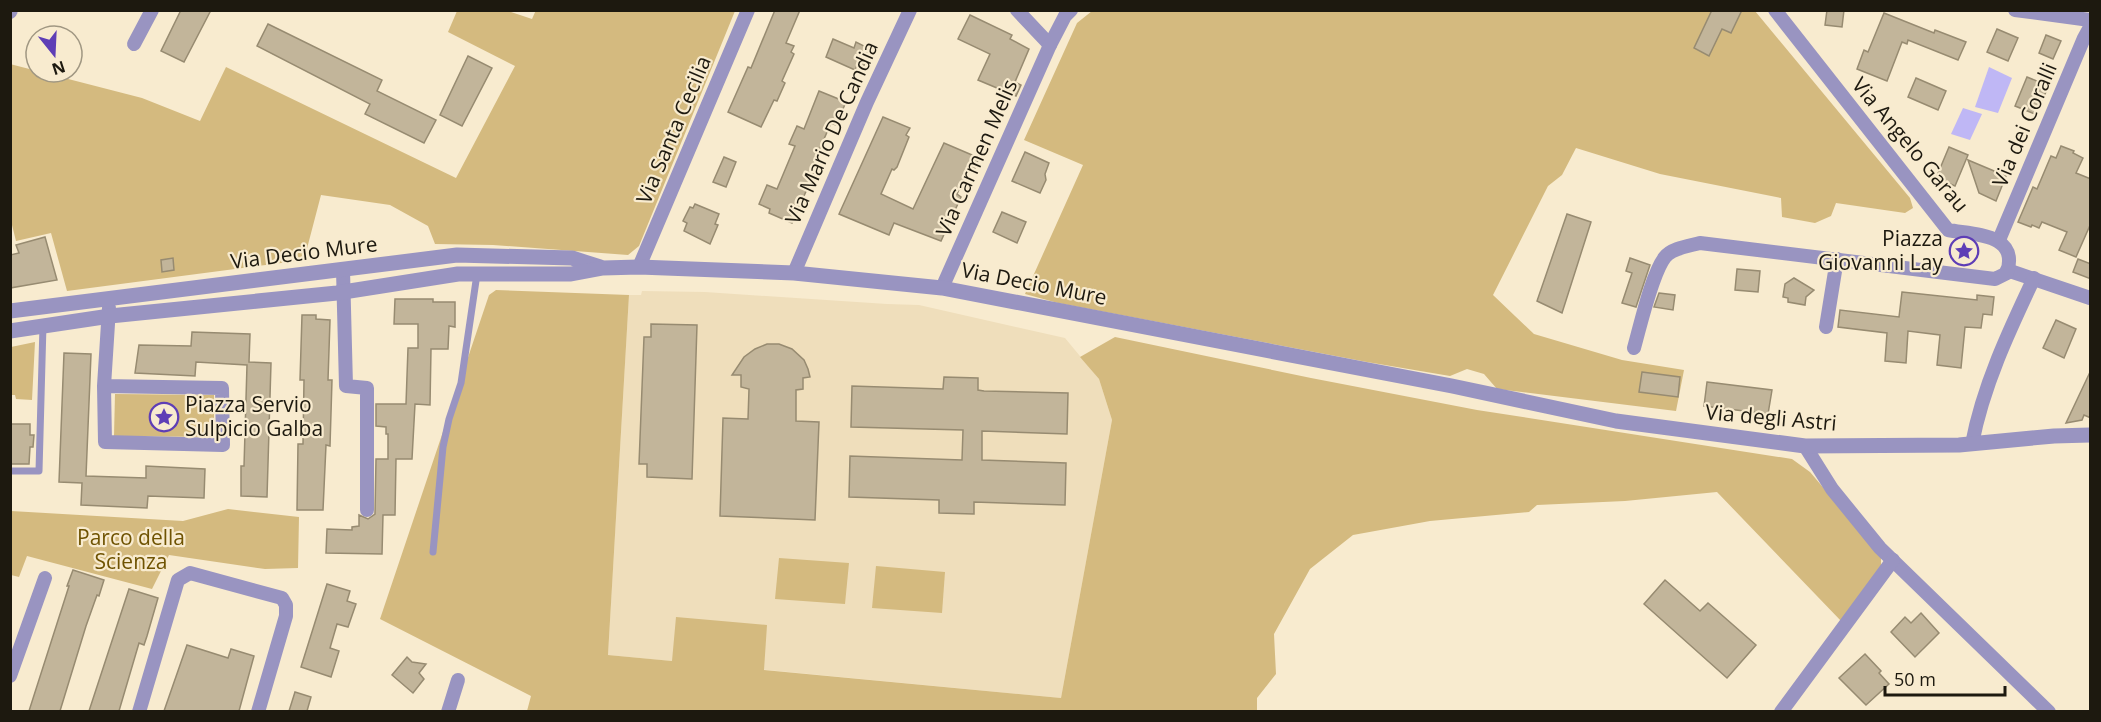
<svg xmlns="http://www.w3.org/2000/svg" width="2101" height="722" viewBox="0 0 2101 722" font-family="'Open Sans',sans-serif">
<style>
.built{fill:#efdebb}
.green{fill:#d4ba7f}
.water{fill:#bfb7f5}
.building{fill:#c2b59a;stroke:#978b71;stroke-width:1.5}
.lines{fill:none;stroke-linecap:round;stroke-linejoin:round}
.service{stroke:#9994c1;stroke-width:7}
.minor{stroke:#9994c1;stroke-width:14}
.tertiary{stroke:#9994c1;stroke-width:15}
.labels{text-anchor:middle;stroke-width:4.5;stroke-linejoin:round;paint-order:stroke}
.street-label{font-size:21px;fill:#1d190f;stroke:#f8ebcf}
.poi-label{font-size:21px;fill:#1d190f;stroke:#f8ebcf;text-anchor:end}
.park-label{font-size:21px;fill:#6f5302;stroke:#f8ebcf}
</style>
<rect width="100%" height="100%" fill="#f8ebcf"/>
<!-- built -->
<polygon class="built" points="642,291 705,292 887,304 919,305 1065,338 1099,379 1112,420 1061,698 608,655 629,295 641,295"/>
<!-- green -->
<g class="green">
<polygon points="536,10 735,11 639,246 628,255 493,245 435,244 428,226 390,205 321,195 304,260 67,291 51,233 16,241 11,221 10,64 142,98 200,121 226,67 456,178 515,66 448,32 457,11 508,11 532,19"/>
<polygon points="1092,11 1755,11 1910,198 1913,208 1905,213 1836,203 1831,216 1815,223 1782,217 1781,198 1660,174 1576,148 1562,175 1548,186 1493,295 1534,334 1622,360 1684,370 1676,411 1497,389 1484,374 1467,369 1450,376 1367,362 1058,303 1025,294 1083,165 1024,140 1077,23"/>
<polygon points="496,290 629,295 608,655 672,661 676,617 767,625 764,670 1061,698 1112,420 1099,379 1080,357 1115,337 1311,378 1477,410 1792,459 1810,472 1881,556 1881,567 1842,622 1717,492 1625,501 1537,505 1529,512 1430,521 1353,535 1310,569 1274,634 1276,674 1257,698 1257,712 527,711 531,696 380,619 489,295"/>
<polygon points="35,342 32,400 16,399 15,395 11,395 11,347"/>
<polygon points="115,394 214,395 214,437 114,436"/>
<polygon points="228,509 299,517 298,568 265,569 169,555 152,589 27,556 19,577 11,575 11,511 183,521"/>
<polygon points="779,558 849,563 845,604 775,599"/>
<polygon points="876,566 945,572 942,613 872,608"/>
</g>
<!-- water -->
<g class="water">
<polygon points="1989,67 2012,78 1998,113 1975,107"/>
<polygon points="1963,108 1982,114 1970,140 1951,134"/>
</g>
<!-- building -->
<g class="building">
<polygon points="181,10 211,10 184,62 161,51"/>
<polygon points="775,10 800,10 786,43 794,46 791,52 794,54 782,81 785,83 777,101 774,100 761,127 728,112 748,67 751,68"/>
<polygon points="1712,10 1742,10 1731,33 1722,29 1709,56 1694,48"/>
<polygon points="1827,10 1844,10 1842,27 1825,25"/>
<polygon points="1884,13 1934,33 1935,30 1966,42 1958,60 1908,40 1907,44 1902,42 1887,81 1857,69 1864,50 1868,52"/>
<polygon points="970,15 1012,35 1010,39 1029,49 1015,82 1021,85 1016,96 978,80 990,54 958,39"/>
<polygon points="268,24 382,80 377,91 436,120 424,143 365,114 370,104 257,46"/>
<polygon points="1997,29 2018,38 2008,61 1987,52"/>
<polygon points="2046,35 2061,41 2053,59 2039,53"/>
<polygon points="833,39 854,48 856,42 870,49 863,68 857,66 855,70 826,57"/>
<polygon points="468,56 492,68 462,126 440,115"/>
<polygon points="2027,77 2049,86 2035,114 2015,106"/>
<polygon points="1916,78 1946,91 1938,110 1908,97"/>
<polygon points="819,91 846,102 836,125 831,123 811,169 815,171 792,223 769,213 770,209 759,204 767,185 777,189 795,146 789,144 797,126 804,129"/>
<polygon points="883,117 910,128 906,135 909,137 897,167 894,170 892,169 881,194 913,209 944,143 979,158 973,173 968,170 957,194 961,197 941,241 894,223 889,235 839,214"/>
<polygon points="2061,146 2074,151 2073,153 2083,158 2076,173 2091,179 2091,223 2076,257 2059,250 2067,232 2042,222 2039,228 2032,225 2031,227 2018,222 2033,187 2037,189 2051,156 2056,158"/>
<polygon points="1949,147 1968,155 1955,186 1936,178"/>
<polygon points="1025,152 1049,163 1045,174 1046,180 1040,193 1012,181"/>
<polygon points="724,157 736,162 726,187 713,182"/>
<polygon points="1968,160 2006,176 1996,201 1979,193"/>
<polygon points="695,204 719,214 715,224 718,225 710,244 684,231 687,223 683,221 690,207 693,208"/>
<polygon points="1002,212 1026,222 1017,243 993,232"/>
<polygon points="1567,214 1591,222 1562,313 1537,301"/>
<polygon points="45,237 57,280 10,288 10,255 19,253 16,245"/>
<polygon points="173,258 174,270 162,272 161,260"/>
<polygon points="1630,258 1650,265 1636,307 1622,303 1632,273 1626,271"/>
<polygon points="2078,259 2091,264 2091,279 2073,272"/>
<polygon points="1737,269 1760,271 1758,292 1735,290"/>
<polygon points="1794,278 1814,290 1806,297 1805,305 1788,302 1788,298 1783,297 1785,284"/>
<polygon points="1902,292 1977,300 1977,295 1994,297 1992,315 1983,314 1981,328 1965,327 1961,368 1937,365 1940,335 1908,331 1906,363 1885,361 1887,333 1838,327 1840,310 1899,317"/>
<polygon points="1659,293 1675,295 1673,310 1654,307"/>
<polygon points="395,299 433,299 433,302 455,302 455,327 449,326 448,349 431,349 430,405 415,404 412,459 396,459 395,515 383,515 382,554 326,553 327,529 352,530 352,527 359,526 359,515 368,519 375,514 376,459 388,459 388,434 386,434 386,427 376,426 376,404 406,404 408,348 418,348 418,324 394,324"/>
<polygon points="302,315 316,315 316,319 330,320 328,380 332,380 330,446 326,445 323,510 297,510 298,444 303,444 304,380 300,380"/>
<polygon points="2056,320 2076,329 2064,358 2043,348"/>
<polygon points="651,324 697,325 692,479 647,477 647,464 639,464 644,337 651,337"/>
<polygon points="192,332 250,334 249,362 271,363 267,497 241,496 241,466 244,466 247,365 196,362 195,376 135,373 139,345 191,346"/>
<polygon points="767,344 779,344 792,349 804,360 808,369 810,377 803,378 803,389 796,390 796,421 819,422 815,520 720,516 723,418 748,419 749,389 741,387 741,375 732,375 744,357 755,349"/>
<polygon points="64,353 91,354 86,476 146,478 146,466 205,469 204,498 148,496 147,508 81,505 82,483 59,482"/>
<polygon points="2091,370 2091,418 2084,415 2082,420 2066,423"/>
<polygon points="1642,372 1680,377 1678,397 1639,392"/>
<polygon points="944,377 978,378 978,390 984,391 1068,393 1067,434 982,431 982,460 1066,463 1065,505 974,502 974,514 939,513 939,500 849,497 850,456 962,460 963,430 851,427 852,386 943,389"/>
<polygon points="1707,382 1772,390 1768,414 1704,406"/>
<polygon points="10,424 30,424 30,435 34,435 33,447 30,447 29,464 10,464"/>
<polygon points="73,570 104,580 99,596 97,595 86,626 60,711 29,711 69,586 67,586"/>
<polygon points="1665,580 1700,611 1708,603 1756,645 1727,678 1644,604"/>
<polygon points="327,584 350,591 347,601 356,604 348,627 337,624 330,648 339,651 331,677 301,667"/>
<polygon points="129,589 158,598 147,636 144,645 139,643 119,711 89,711"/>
<polygon points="1921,613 1939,633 1915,657 1891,632 1905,617 1911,623"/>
<polygon points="187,645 228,658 231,649 254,656 239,711 164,711"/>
<polygon points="1865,654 1881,671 1879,673 1889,684 1866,705 1839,678"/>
<polygon points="407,657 412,662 426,664 419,673 424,679 413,693 392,675"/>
<polygon points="295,692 311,697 307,711 289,711"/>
</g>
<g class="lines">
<!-- service -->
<g class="service">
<polyline points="11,471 39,471 43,325"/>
<polyline points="433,552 443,447 449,419 461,383 477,274"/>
</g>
<!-- minor -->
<g class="minor">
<polyline points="1017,10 1050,45"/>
<polyline points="2015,10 2090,20"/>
<polyline points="10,12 11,10"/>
<polyline points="134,44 152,10"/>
<polyline points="1999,240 2084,38 2090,27"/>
<polyline points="639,267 748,10"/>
<polyline points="343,270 346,386 367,388 367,510"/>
<polyline points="2007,270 2090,298"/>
<polyline points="794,273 867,102 910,10"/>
<polyline points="942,288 1050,45 1065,16 1071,10"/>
<polyline points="1826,327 1837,259"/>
<path d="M1634 348C1640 327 1652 273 1665 257 1672 248 1689 246 1700 243L1995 279 2007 273C2019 233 1975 235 1948 230L1775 10"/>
<polyline points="104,386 222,388 223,445 105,442 104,386 109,308"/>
<path d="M1972 444C1983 386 2009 331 2034 278"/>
<polyline points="1805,446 1832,489 1880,548 2049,712"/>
<polyline points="10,676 45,578"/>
<polyline points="139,712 178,580 190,573 282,598 286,605 286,616 258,712"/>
<polyline points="448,712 458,680"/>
<polyline points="1781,712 1893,560"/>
</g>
<!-- tertiary -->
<g class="tertiary">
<polyline points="10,311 457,255 572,258 600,267"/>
<polyline points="10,331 110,316 337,293 458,274 571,274 603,268 639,267 794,273 942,288 1452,386 1616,421 1805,446 1959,445 2054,436 2090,435"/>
</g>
</g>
<!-- icons -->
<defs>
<g id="sight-ring" transform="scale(1.5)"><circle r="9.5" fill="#f8ebcf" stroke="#5e3eb6" stroke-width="1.5"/><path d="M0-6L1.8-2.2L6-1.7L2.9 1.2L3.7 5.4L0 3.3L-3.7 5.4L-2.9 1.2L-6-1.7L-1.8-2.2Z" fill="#5e3eb6"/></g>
</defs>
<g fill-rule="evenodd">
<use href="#sight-ring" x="1964" y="251"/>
<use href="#sight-ring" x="164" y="417"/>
</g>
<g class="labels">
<!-- street labels -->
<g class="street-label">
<text transform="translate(2025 125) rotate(-67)" y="7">Via dei Coralli</text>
<text transform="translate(674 130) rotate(-67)" y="7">Via Santa Cecilia</text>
<text transform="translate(832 133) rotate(-66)" y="7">Via Mario De Candia</text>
<text transform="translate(1910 145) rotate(50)" y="7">Via Angelo Garau</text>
<text transform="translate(977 158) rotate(-66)" y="7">Via Carmen Melis</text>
<text transform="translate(304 253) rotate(-7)" y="7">Via Decio Mure</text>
<text transform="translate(1034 284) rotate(11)" y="7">Via Decio Mure</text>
<text transform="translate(1771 418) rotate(5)" y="7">Via degli Astri</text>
</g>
<!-- poi labels -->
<g class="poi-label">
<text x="1943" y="246">Piazza<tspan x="1943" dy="24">Giovanni Lay</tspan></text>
<text x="185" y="412" text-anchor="start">Piazza Servio<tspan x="185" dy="24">Sulpicio Galba</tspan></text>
</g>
<!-- park labels -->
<g class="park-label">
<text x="131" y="545">Parco della<tspan x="131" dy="24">Scienza</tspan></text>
</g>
</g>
<!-- border -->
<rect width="2101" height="722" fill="none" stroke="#1d190f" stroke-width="24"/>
<!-- north arrow -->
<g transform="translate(54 54) rotate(162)"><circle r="28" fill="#f8ebcf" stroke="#a09782" stroke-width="1.5"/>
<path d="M0-4.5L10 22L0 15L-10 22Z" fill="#5e3eb6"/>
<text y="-9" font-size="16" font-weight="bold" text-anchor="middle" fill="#1d190f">N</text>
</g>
<!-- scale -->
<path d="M1885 686v9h120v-9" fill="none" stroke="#1d190f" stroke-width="3"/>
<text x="1894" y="686" font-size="18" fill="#1d190f" stroke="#f8ebcf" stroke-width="4.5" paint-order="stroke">50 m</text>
</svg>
